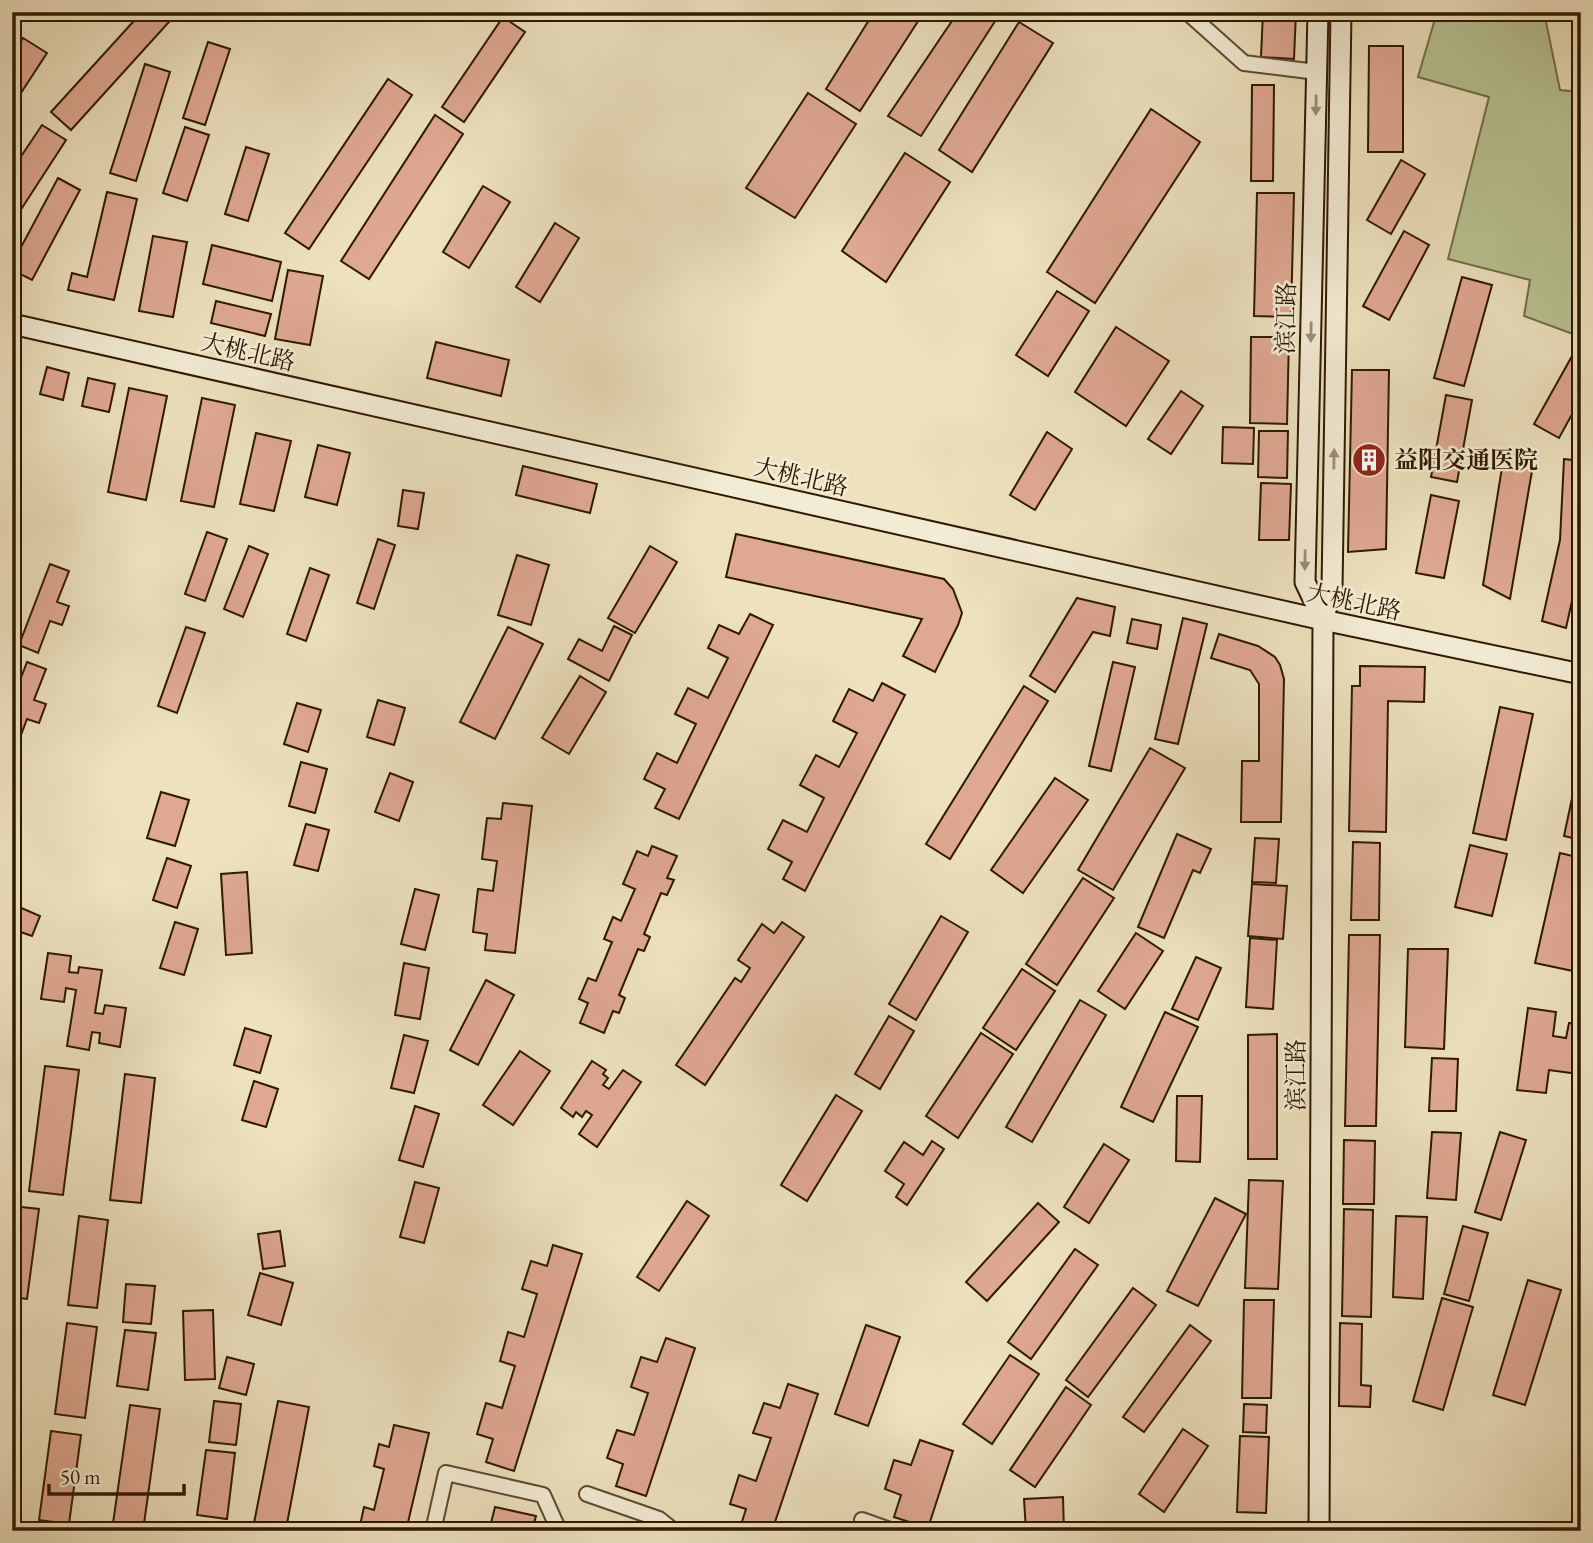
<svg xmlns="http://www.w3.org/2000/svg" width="1593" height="1543" viewBox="0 0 1593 1543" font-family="'EB Garamond','Noto Serif SC',serif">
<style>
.green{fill:#b8c392;stroke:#746e49;stroke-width:2}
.building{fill:#dfa892;stroke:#2f1900;stroke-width:2}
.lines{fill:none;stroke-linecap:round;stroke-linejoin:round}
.street-casing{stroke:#5e4b30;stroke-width:18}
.secondary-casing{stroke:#2f1900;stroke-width:23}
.street{stroke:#f3ecd5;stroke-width:14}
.secondary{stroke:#f3ecd5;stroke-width:19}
.oneway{fill:#9b8d75}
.labels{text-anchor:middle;stroke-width:5;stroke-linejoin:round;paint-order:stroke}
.street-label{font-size:24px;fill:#2f1900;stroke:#f3ecd5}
.poi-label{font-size:24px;font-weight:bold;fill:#2f1900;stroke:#f3ecd5;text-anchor:start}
</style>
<rect width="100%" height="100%" fill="#ede1be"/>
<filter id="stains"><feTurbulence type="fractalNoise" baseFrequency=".00286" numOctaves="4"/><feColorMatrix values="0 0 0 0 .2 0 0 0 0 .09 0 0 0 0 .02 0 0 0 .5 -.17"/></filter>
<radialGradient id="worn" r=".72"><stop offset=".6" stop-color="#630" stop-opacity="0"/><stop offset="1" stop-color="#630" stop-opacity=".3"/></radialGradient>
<!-- green -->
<polygon class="green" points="1437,12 1544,12 1560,90 1581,92 1581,337 1524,316 1530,280 1448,259 1489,97 1418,77"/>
<!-- building -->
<g class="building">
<polygon points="142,12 178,12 71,130 51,112"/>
<polygon points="874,12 924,12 860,111 826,89"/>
<polygon points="958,12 1001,12 921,136 888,116"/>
<polygon points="1263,12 1296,12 1294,59 1261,57"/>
<polygon points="503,17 525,32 464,122 442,107"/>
<polygon points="1019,22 1053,43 972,172 939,150"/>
<polygon points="23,38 47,53 15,102 12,101 12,55"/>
<polygon points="208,42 230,49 205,125 183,118"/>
<polygon points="1369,46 1403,46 1403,152 1368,152"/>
<polygon points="145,64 170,72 136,181 110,173"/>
<polygon points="388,79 412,95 309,249 285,233"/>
<polygon points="1252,85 1274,85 1273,181 1251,181"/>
<polygon points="808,93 856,124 795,218 746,188"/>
<polygon points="1151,109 1200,142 1095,303 1047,272"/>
<polygon points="435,115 463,134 369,279 341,261"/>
<polygon points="42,125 66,140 22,208 12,202 12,170"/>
<polygon points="185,127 209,135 187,201 163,193"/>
<polygon points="246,147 269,154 248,221 225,214"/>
<polygon points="905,153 950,182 886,282 842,251"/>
<polygon points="1401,160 1425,174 1391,234 1367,220"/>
<polygon points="58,178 80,190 32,280 12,270 12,264"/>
<polygon points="483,186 510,202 469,268 443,252"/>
<polygon points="107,192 137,199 114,300 68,290 72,273 87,277"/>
<polygon points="1257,193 1294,193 1291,317 1254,316"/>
<polygon points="555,223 579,238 540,302 516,287"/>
<polygon points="1404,231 1429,245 1389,320 1363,306"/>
<polygon points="153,236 187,242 173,317 139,311"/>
<polygon points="212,245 281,262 272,301 203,284"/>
<polygon points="288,270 323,276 310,345 275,339"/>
<polygon points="1462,277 1492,285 1464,386 1434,378"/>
<polygon points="1057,291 1089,311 1048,376 1016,355"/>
<polygon points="216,301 271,314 265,336 211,323"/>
<polygon points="1116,327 1169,361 1126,426 1075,392"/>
<polygon points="1251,337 1289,337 1287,424 1250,423"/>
<polygon points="436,342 509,360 501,396 427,378"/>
<polygon points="1576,349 1581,352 1581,398 1559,438 1534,424"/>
<polygon points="47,367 69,373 63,400 40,394"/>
<polygon points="1352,370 1389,370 1386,549 1348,552"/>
<polygon points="88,378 115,384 109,412 82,406"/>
<polygon points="129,388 167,396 146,500 108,492"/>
<polygon points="1181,391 1203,406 1171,454 1148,439"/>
<polygon points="1446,395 1472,400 1457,482 1431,477"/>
<polygon points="202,398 235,405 214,507 181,501"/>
<polygon points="1223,427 1254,428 1253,464 1222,463"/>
<polygon points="1259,431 1288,431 1287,478 1258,477"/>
<polygon points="1047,432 1072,449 1035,510 1010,495"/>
<polygon points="256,433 291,441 274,511 240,504"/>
<polygon points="318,445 350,453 337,505 305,497"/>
<polygon points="1505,449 1533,465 1510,599 1483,585"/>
<polygon points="1564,459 1581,461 1581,560 1566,628 1542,621 1560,540"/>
<polygon points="523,466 597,484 590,513 516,495"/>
<polygon points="1261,483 1291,484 1289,540 1259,540"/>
<polygon points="403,490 424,493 418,529 398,526"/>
<polygon points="1431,495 1459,501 1444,578 1416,573"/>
<polygon points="207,532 227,539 205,601 185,594"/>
<polygon points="736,534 944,579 953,589 962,613 958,625 935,672 903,656 922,619 726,577"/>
<polygon points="378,539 395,545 374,609 357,603"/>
<polygon points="249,546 268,554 243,617 224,609"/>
<polygon points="650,546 677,562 635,633 608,618"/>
<polygon points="517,555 549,565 531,625 498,615"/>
<polygon points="50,564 69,571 57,602 69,606 62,625 50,621 38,653 19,645"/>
<polygon points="310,568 329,575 306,641 287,634"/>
<polygon points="1077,598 1115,607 1110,636 1093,632 1055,692 1030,676"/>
<polygon points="750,614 773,625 679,819 655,808 665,789 644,779 657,753 677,763 696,724 675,714 688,688 708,698 728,658 708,648 719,625 739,634"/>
<polygon points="1183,618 1207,624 1178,744 1155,739"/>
<polygon points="1132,619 1161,625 1157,649 1127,643"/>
<polygon points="614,626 632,635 609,681 568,659 579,639 602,651"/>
<polygon points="186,627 205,633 177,713 158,706"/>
<polygon points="508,627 543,644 495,739 460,722"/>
<polygon points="1219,634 1258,646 1275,657 1280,665 1284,679 1281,822 1241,822 1242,761 1259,761 1259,684 1250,670 1211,658"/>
<polygon points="27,662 46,669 34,700 46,704 39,723 27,719 15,751 12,750 12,701"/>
<polygon points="1113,662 1135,667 1111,771 1089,766"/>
<polygon points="1360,666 1425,667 1424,702 1388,701 1386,832 1349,831 1352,686 1360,686"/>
<polygon points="580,676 606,692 569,754 542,738"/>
<polygon points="882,683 905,695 805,891 783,879 792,862 768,849 783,820 807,832 824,798 800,785 816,755 839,767 857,733 833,721 849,689 873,701"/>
<polygon points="1024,686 1048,701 950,859 926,844"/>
<polygon points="378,700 405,708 394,745 367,737"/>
<polygon points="297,703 321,710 308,752 284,744"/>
<polygon points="1500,707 1533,714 1506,840 1473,833"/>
<polygon points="1150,748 1185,768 1113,890 1078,870"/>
<polygon points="1581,756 1581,840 1564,836"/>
<polygon points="301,762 327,769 315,813 289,806"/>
<polygon points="390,773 413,782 399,821 375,812"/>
<polygon points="1055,778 1088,800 1023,893 991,870"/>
<polygon points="161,792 189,800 175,846 147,838"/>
<polygon points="503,803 532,806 515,953 485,950 487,934 473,932 478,889 493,891 497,861 482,859 487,818 501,819"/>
<polygon points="306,824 329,830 318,871 294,865"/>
<polygon points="1177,834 1211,849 1200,873 1193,870 1164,938 1138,927"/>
<polygon points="1255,838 1279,839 1276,883 1252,882"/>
<polygon points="1353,842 1380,843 1379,920 1351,920"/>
<polygon points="1470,845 1507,854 1492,916 1455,907"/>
<polygon points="652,846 677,856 667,878 674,880 667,895 661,893 644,934 650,937 644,951 638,949 619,995 625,998 619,1013 613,1011 604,1033 580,1023 588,1003 579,999 588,978 596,981 612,942 604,939 613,917 621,921 635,889 623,884 637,851 648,856"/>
<polygon points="1560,853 1581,858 1581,937 1573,971 1535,963"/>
<polygon points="167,858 191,866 177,908 153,900"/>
<polygon points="247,872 252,953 226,955 221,874"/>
<polygon points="1083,878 1114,898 1057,985 1026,964"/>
<polygon points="1252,884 1287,886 1283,939 1248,936"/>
<polygon points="415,889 439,895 425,950 401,944"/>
<polygon points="12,904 40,916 32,936 12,929"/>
<polygon points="941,916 968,932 916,1020 889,1004"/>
<polygon points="175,922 198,929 184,975 160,968"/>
<polygon points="782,922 804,937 705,1085 676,1065 735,978 741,982 750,968 738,960 762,924 774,933"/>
<polygon points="1136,933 1163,951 1125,1009 1098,991"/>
<polygon points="1349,935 1380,935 1376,1126 1345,1126"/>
<polygon points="1250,938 1277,940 1273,1009 1246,1007"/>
<polygon points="1408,949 1448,949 1444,1049 1405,1047"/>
<polygon points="48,953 71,956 69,972 78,973 79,967 102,970 95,1013 103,1014 105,1005 126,1008 120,1047 99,1043 100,1033 92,1032 89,1050 67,1046 76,990 66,988 64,1002 41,999"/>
<polygon points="1196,957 1221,968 1198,1020 1172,1009"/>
<polygon points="404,963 429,968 420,1019 395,1015"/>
<polygon points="1022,969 1055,991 1016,1050 983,1028"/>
<polygon points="486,980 514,995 478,1065 450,1050"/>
<polygon points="1080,1000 1106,1015 1032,1142 1006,1127"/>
<polygon points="1528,1008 1556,1012 1553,1036 1566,1038 1569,1023 1581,1024 1579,1074 1549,1070 1546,1093 1517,1090"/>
<polygon points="1165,1012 1198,1027 1153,1122 1121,1107"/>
<polygon points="889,1016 914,1031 880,1089 855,1074"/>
<polygon points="245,1028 271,1036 260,1073 234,1065"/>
<polygon points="981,1033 1013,1054 958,1138 926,1116"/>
<polygon points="1277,1034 1277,1159 1248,1159 1248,1035"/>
<polygon points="404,1035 428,1041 414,1093 391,1088"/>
<polygon points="520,1051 550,1071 513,1125 483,1105"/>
<polygon points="1432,1058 1458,1059 1456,1111 1429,1111"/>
<polygon points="592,1061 606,1070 603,1074 608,1078 603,1085 609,1089 623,1070 641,1082 597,1147 579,1134 592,1115 586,1111 582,1117 576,1112 573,1117 561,1108"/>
<polygon points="45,1066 79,1070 63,1195 29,1191"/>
<polygon points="125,1074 155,1078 141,1203 110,1200"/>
<polygon points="254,1081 278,1089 266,1127 242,1120"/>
<polygon points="836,1095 862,1111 807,1201 781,1185"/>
<polygon points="1177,1096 1202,1096 1200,1162 1176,1161"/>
<polygon points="415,1106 439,1114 423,1167 399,1160"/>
<polygon points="1432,1132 1461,1133 1456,1200 1427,1198"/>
<polygon points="1500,1132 1526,1140 1501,1220 1475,1212"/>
<polygon points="1344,1140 1375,1141 1374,1204 1343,1204"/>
<polygon points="932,1141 944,1149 907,1205 896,1197 904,1184 885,1171 904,1142 923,1155"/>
<polygon points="1104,1144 1129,1160 1089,1223 1064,1207"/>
<polygon points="1249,1180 1283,1181 1278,1289 1245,1288"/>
<polygon points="415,1182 439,1188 424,1243 400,1237"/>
<polygon points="1215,1198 1246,1214 1198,1306 1167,1291"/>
<polygon points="687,1201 709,1216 659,1291 637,1277"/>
<polygon points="1038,1203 1059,1222 987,1301 966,1282"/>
<polygon points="12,1206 39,1209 27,1299 12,1297"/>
<polygon points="1344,1209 1373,1210 1371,1317 1342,1316"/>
<polygon points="79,1216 108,1220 97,1308 68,1305"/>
<polygon points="1396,1216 1427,1217 1423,1299 1393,1297"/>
<polygon points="1463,1226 1488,1233 1469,1301 1444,1294"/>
<polygon points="280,1231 285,1266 263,1269 258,1234"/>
<polygon points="553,1245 582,1254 514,1471 486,1462 493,1439 477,1434 486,1403 502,1408 515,1366 500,1361 508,1332 524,1337 537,1294 522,1289 531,1261 547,1266"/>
<polygon points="1075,1249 1098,1265 1031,1359 1008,1342"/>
<polygon points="260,1273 293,1283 281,1325 248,1315"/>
<polygon points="1528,1280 1561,1290 1525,1405 1493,1395"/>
<polygon points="126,1284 155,1286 151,1324 123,1322"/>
<polygon points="1133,1288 1156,1305 1088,1397 1066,1380"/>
<polygon points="1442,1298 1473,1307 1443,1410 1413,1401"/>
<polygon points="1244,1300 1274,1300 1271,1398 1242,1398"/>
<polygon points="213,1310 215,1379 185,1380 183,1311"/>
<polygon points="67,1323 97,1327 85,1418 55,1414"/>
<polygon points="1340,1323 1362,1324 1361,1385 1371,1386 1370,1407 1339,1406"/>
<polygon points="866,1325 900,1337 868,1426 835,1414"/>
<polygon points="1190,1325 1211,1341 1144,1432 1123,1417"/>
<polygon points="125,1330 156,1333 148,1390 117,1386"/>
<polygon points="666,1338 695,1348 646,1496 616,1486 623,1464 607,1458 617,1430 634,1435 648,1393 631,1387 641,1357 657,1362"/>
<polygon points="1010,1355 1039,1374 992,1444 963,1424"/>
<polygon points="227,1357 254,1364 246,1395 219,1388"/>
<polygon points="788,1384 818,1394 772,1531 739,1531 746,1509 730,1504 739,1475 756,1481 771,1438 753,1433 764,1403 780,1408"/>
<polygon points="1066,1387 1091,1405 1035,1487 1010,1470"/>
<polygon points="214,1401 241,1404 236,1445 209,1442"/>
<polygon points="278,1401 309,1407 286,1529 254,1523"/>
<polygon points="1244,1404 1267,1405 1266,1433 1243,1432"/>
<polygon points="130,1405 160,1409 143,1531 117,1531 112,1530"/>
<polygon points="394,1425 429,1433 406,1531 359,1530 364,1507 374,1510 384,1469 374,1466 379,1444 389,1447"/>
<polygon points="1183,1429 1208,1446 1164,1512 1139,1494"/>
<polygon points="51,1431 81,1435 69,1524 39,1520"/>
<polygon points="1240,1436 1269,1437 1266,1513 1237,1512"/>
<polygon points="920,1440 953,1451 928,1528 894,1517 901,1495 885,1489 894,1460 911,1465"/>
<polygon points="206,1450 235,1453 227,1519 197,1515"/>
<polygon points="1063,1497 1064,1531 1026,1531 1024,1499"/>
<polygon points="495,1507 536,1516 532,1531 489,1531"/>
</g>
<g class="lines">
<!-- street casing -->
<g class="street-casing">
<g id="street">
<polyline points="1187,12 1244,63 1317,72"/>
<polyline points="587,1494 659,1519 674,1531"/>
<polyline points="862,1520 893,1531"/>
<polyline points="433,1531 446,1473 543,1495 556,1524 554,1531"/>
</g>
</g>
<!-- secondary casing -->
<g class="secondary-casing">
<g id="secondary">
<polyline points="1318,12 1305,582 1323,620 1332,589 1341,12"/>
<polyline points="12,324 1323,620 1581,674"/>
<polyline points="1319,1531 1323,620"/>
</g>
</g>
<!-- street -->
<use href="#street" class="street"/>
<!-- secondary -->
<use href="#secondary" class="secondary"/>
</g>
<!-- one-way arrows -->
<defs><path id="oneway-solid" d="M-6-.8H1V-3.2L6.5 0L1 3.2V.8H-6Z" transform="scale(1.75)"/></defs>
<g class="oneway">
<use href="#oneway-solid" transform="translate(1316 105) rotate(91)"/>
<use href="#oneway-solid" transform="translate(1311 332) rotate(91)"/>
<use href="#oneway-solid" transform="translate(1334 459) rotate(-89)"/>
<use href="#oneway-solid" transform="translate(1305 560) rotate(91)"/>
</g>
<!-- icons -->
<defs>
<g id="building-disc" transform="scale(1.75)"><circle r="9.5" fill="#8f2418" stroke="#f3ecd5"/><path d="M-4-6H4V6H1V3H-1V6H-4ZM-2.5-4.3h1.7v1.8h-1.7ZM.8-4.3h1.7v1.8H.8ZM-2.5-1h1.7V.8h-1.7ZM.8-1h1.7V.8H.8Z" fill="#fff"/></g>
</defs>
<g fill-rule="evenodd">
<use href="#building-disc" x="1369" y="460"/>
</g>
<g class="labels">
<!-- street labels -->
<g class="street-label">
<text transform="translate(1286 318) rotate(-89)" y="8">滨江路</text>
<text transform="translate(248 352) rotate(13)" y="8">大桃北路</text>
<text transform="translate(801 477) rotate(13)" y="8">大桃北路</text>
<text transform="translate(1354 602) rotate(12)" y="8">大桃北路</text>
<text transform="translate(1296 1075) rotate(-90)" y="8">滨江路</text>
</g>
<!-- poi labels -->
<g class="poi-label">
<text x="1394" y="468">益阳交通医院</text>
</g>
</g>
<!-- margin -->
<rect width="1593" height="1543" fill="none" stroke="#ede1be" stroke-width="42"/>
<rect x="14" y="14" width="1565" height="1515" fill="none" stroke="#2f1900" stroke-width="3.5"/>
<rect x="21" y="21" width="1551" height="1501" fill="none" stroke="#2f1900" stroke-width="2"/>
<!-- scale -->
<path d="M49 1484v10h135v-10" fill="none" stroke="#2f1900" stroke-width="3.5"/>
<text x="60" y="1484" font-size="21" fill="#2f1900" stroke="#f3ecd5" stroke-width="5" paint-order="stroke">50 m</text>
<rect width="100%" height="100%" filter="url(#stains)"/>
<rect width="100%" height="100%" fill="url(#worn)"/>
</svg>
